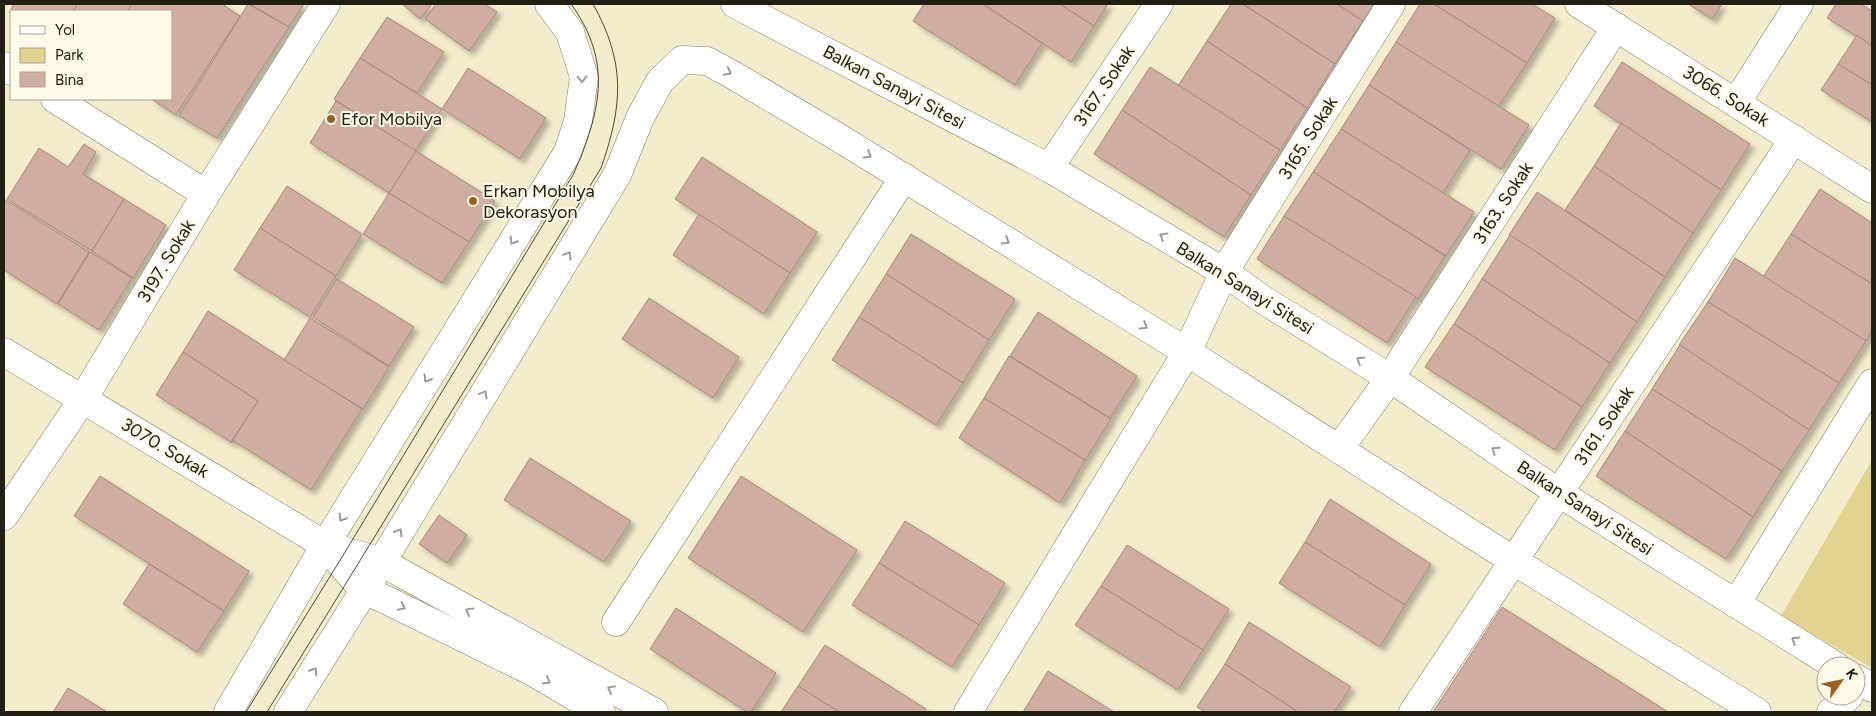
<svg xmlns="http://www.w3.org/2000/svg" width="1876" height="716" viewBox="0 0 1876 716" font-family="Figtree,sans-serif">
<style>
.green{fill:#e2d490}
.building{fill:#cfaea1;stroke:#a7887b;filter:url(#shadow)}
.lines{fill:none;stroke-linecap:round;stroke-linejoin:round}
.street-casing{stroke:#837c5f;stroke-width:29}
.secondary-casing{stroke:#837c5f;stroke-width:29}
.street{stroke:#fff;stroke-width:28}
.secondary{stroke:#fff;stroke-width:28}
.tram{stroke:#4c4939;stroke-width:1}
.oneway{stroke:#9c9b95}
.poi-dot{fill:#9c6022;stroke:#fefae7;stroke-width:2}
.labels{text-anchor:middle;stroke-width:4;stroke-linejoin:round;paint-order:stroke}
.street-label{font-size:18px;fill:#222014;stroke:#fefae7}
.poi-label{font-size:18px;fill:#222014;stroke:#fefae7;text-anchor:start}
</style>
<defs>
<filter id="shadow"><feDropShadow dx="4.5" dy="4.5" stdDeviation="2.5" flood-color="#0004"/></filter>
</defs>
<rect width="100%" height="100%" fill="#f4edcd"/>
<!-- green -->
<polygon class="green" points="1872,460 1872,668 1781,616"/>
<!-- building -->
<g class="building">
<polygon points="14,4 78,4 73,11 13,11 11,9"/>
<polygon points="78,4 132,4 127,11 73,11"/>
<polygon points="132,4 222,4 240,16 176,115 151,99 171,99 171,11 127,11"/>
<polygon points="248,4 289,27 217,138 179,116"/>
<polygon points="250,4 304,4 289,27"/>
<polygon points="402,4 432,4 420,19"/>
<polygon points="436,4 485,4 497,12 469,51 425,19"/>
<polygon points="924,4 983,4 1042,43 1015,85 913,21"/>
<polygon points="983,4 1060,4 1094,26 1071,62"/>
<polygon points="1060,4 1108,4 1094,26"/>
<polygon points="1231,4 1243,4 1335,64 1307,108 1207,41"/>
<polygon points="1243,4 1337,4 1363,21 1335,64"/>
<polygon points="1337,4 1374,4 1363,21"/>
<polygon points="1420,4 1434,4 1527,63 1498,107 1396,42"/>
<polygon points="1434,4 1532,4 1555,18 1527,63"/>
<polygon points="1688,4 1722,4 1712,19"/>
<polygon points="1836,4 1861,4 1872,11 1872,46 1827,18"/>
<polygon points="387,17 444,52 417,93 360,58"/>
<polygon points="1857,35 1872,46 1872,85 1838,64"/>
<polygon points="1207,41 1307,108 1280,150 1178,86"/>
<polygon points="1396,42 1529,125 1501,169 1369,85"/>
<polygon points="360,58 442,109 415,151 334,99"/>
<polygon points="1622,62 1750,144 1721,190 1594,106"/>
<polygon points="1838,64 1872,85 1872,122 1821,90"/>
<polygon points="1150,67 1280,150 1251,195 1122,110"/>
<polygon points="468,68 546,118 520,159 442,109"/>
<polygon points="1369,85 1470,150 1443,193 1341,129"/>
<polygon points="336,101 416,151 389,193 310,143"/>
<polygon points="1122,110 1251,195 1224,237 1094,154"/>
<polygon points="1621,123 1721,190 1693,233 1594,166"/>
<polygon points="1341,129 1474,212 1446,256 1313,172"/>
<polygon points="84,144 96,152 83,174 124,199 92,251 7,199 39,148 68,167"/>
<polygon points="416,151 495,201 469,242 389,193"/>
<polygon points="702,157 817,232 790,273 675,199"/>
<polygon points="1594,166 1693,233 1665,277 1565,210"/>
<polygon points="1313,172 1445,256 1418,299 1284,216"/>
<polygon points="287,186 362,234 336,276 260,228"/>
<polygon points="1820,189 1872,223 1872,284 1791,234"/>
<polygon points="1537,192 1665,277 1637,322 1538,253 1509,235"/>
<polygon points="389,193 469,242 442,283 363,234"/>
<polygon points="4,199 89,252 57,304 4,270"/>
<polygon points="124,199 166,225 133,278 92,251"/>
<polygon points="699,214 790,273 764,314 673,255"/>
<polygon points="1284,216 1416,297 1387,343 1257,259"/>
<polygon points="260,228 336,276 310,317 234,270"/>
<polygon points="911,234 1015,299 989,340 886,274"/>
<polygon points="1791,234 1872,284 1872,330 1866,341 1763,277"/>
<polygon points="1510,235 1538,253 1637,322 1610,363 1482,279"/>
<polygon points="90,252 132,278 99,330 58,304"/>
<polygon points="1735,258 1866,341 1839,383 1708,302"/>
<polygon points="886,274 989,340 963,383 859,317"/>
<polygon points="337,279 414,327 389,366 313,317"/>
<polygon points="1482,279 1610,363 1582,407 1454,324"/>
<polygon points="649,298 739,357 713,398 622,339"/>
<polygon points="1708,302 1839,383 1809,430 1679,345"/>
<polygon points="208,311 362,409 311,490 234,441 231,443 258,401 183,352"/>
<polygon points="1038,312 1137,376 1110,418 1010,356"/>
<polygon points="859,317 963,383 936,425 832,360"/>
<polygon points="310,318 389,367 363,409 284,360"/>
<polygon points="1454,324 1582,407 1555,450 1425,367"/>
<polygon points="1680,345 1809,430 1782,471 1652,389"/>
<polygon points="183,352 258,401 231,442 156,395"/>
<polygon points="1009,356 1111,419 1085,460 984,398"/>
<polygon points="1652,389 1782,471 1753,517 1625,431"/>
<polygon points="984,398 1085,460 1060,503 959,438"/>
<polygon points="1625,431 1753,517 1726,559 1596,476"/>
<polygon points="530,458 631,521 604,562 504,500"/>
<polygon points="100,476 249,571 224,611 74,516"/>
<polygon points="741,476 857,550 803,632 688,558"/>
<polygon points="1330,499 1431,564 1405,605 1305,542"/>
<polygon points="439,515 467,535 447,563 419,544"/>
<polygon points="905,521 1005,583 979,625 879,563"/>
<polygon points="1305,542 1405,605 1380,647 1279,583"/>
<polygon points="1127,545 1229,609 1203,650 1101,586"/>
<polygon points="879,563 979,625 952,667 852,605"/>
<polygon points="149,564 224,611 197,652 123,604"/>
<polygon points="1101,586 1203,650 1178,690 1075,625"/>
<polygon points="1502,607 1668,712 1433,712"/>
<polygon points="676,608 776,673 751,712 747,712 650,649"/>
<polygon points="1249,622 1351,687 1334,712 1298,712 1225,664"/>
<polygon points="825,645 926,709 924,712 839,712 798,686"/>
<polygon points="1225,664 1298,712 1205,712 1197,707"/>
<polygon points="1048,671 1114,712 1023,712"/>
<polygon points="798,686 839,712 781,712"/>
<polygon points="68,688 107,712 53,712"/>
</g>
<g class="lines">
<!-- street casing -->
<g class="street-casing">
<g id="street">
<polyline points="1579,4 1872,189"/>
<polyline points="4,66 11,71"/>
<polyline points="55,99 206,194"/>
<polyline points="1736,103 1799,4"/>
<polyline points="1049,168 1159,4"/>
<polyline points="1339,449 1390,378 1616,27"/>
<polyline points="4,516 83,399 206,194 326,4"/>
<polyline points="1736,604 1872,383"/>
<polyline points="616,622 904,177"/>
<polyline points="228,712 325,545 568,152 578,121 584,77 570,32"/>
<polyline points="288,712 364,591 617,175 640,118 660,81 682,60 707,61 733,75 836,136 1187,352 1514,561 1757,712"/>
<polyline points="968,712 1187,352 1224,272 1391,4"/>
<polyline points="1413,712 1794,139"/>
</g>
</g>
<!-- secondary casing -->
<g class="secondary-casing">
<g id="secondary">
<polyline points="549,4 570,32"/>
<polyline points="735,4 1049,168 1224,272 1265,301 1390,378 1559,493 1836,666"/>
<polyline points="4,352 325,545 381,562 654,712"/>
<polyline points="325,545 364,591 378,596 533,672 601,712"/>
<polyline points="1856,678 1872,688"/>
<polyline points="1831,712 1849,696"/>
</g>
</g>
<!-- street -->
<use href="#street" class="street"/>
<!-- secondary -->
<use href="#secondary" class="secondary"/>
<!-- tram -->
<g class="tram">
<path d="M246 712 339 562 573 175C600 113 614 63 571 4"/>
<path d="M267 712 601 168C623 105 626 63 593 4"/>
</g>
</g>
<!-- one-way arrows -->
<defs><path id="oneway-chevron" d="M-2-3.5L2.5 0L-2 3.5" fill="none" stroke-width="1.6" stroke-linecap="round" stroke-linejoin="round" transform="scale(1.25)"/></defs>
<g class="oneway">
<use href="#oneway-chevron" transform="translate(728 72) rotate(28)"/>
<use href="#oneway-chevron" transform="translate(582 79) rotate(87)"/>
<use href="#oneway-chevron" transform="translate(868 155) rotate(32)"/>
<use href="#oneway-chevron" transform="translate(1163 236) rotate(-149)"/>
<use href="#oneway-chevron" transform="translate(513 241) rotate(122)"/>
<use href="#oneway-chevron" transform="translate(1006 241) rotate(32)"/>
<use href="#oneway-chevron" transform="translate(568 255) rotate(-59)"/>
<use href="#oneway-chevron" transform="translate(1144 326) rotate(32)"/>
<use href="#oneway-chevron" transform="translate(1360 360) rotate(-148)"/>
<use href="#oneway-chevron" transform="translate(427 379) rotate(122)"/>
<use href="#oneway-chevron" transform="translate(484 394) rotate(-59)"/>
<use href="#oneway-chevron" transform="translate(1495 450) rotate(-146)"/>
<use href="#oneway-chevron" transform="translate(342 518) rotate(122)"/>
<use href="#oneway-chevron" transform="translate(399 532) rotate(-59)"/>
<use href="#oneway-chevron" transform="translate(402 607) rotate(26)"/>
<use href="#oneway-chevron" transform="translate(469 611) rotate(-151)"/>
<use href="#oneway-chevron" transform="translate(1795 640) rotate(-148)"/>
<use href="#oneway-chevron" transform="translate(314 671) rotate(-58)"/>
<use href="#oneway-chevron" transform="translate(547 681) rotate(30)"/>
<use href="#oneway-chevron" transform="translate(611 689) rotate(-151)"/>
</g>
<!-- markers -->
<g class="poi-dot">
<circle cx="331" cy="119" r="5"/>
<circle cx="473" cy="201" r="5"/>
</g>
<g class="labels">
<!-- street labels -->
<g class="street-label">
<text transform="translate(1104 86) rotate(-56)" y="6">3167. Sokak</text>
<text transform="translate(894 87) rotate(28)" y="6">Balkan Sanayi Sitesi</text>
<text transform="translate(1726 96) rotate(32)" y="6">3066. Sokak</text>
<text transform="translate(1308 138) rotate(-58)" y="6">3165. Sokak</text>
<text transform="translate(1503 203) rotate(-57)" y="6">3163. Sokak</text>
<text transform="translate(166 261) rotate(-59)" y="6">3197. Sokak</text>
<text transform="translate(1245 288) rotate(32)" y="6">Balkan Sanayi Sitesi</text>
<text transform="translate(1604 426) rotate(-56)" y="6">3161. Sokak</text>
<text transform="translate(165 448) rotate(31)" y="6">3070. Sokak</text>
<text transform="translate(1585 508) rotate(33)" y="6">Balkan Sanayi Sitesi</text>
</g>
<!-- poi labels -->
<g class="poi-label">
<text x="341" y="125">Efor Mobilya</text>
<text x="483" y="197">Erkan Mobilya<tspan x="483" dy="21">Dekorasyon</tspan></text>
</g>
</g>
<!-- border -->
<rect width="1876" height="716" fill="none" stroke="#222014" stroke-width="10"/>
<!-- legend -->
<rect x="10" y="10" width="162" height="90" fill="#fefae7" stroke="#a6a393"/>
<rect x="20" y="26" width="25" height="8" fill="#ffffff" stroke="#a6a393"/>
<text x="55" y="35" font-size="15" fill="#222014">Yol</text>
<rect x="20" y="48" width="25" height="15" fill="#e2d490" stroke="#a6a393"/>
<text x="55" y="60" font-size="15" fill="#222014">Park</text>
<rect x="20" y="72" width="25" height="15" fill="#cfaea1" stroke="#a6a393"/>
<text x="55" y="85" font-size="15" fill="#222014">Bina</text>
<!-- north arrow -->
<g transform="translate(1841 681) rotate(57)"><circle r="24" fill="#fefae7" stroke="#a6a393"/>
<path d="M0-4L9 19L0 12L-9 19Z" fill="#9c6022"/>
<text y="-8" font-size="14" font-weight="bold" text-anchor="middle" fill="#222014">K</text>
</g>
</svg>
